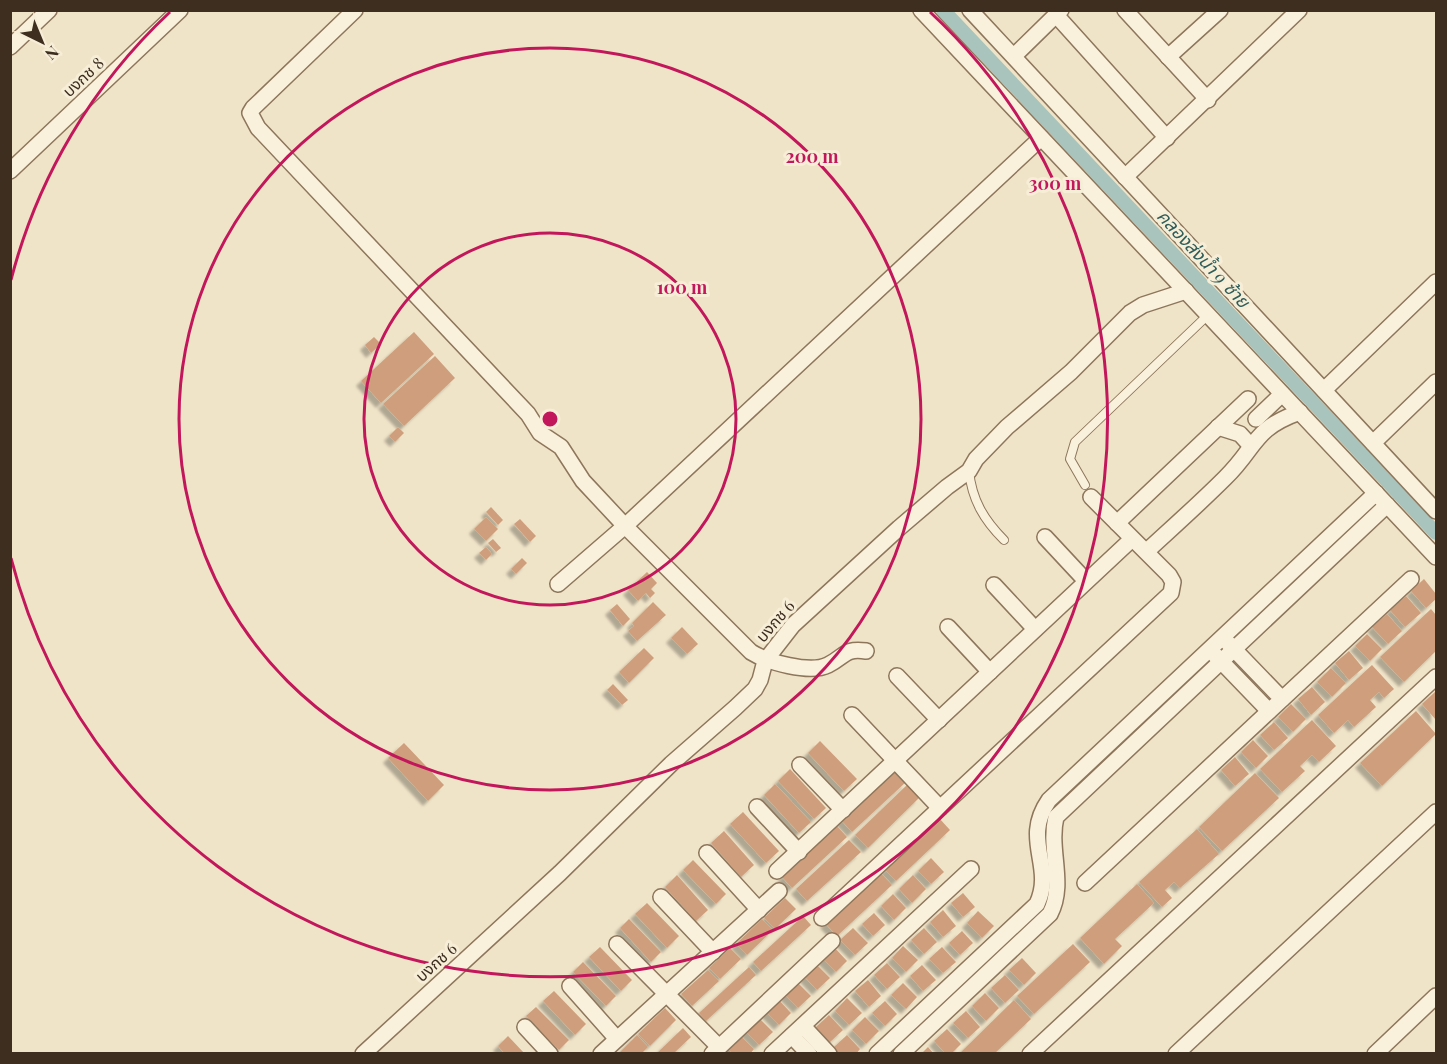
<svg xmlns="http://www.w3.org/2000/svg" width="1447" height="1064" viewBox="0 0 1447 1064" font-family="'Playfair Display','Noto Sans Thai',serif">
<style>
.lines{fill:none;stroke-linecap:round;stroke-linejoin:round}
.canal{stroke:#a9c4bc;stroke-width:14}
.building{fill:#cf9f7d;filter:url(#shadow)}
.service-casing{stroke:#8d765c;stroke-width:10}
.minor-casing{stroke:#8d765c;stroke-width:18}
.service{stroke:#faf1dc;stroke-width:8}
.minor{stroke:#faf1dc;stroke-width:15}
.ring{fill:none;stroke:#c2185b;stroke-width:3}
.labels{text-anchor:middle;stroke-width:6;stroke-linejoin:round;paint-order:stroke}
.street-label{font-size:16px;fill:#3d2e20;stroke:#f7eed8}
.water-label{font-size:18px;font-style:italic;fill:#2f5d5a;stroke:#f7eed8}
.centre{fill:#c2185b;stroke:#f7eed8;stroke-width:3}
.ring-label{font-size:18px;text-anchor:middle;font-weight:bold;fill:#c2185b;stroke:#f7eed8;stroke-width:6;stroke-linejoin:round;paint-order:stroke}
</style>
<defs>
<filter id="shadow"><feDropShadow dx="-5" dy="5" stdDeviation="1.5" flood-color="#0004"/></filter>
</defs>
<rect width="100%" height="100%" fill="#f0e4c8"/>
<g class="lines">
<!-- canal -->
<polyline class="canal" points="943,10 1436,533"/>
</g>
<!-- building -->
<g class="building">
<polygon points="414,332 434,354 381,403 361,381"/>
<polygon points="374,337 381,344 371,353 365,345"/>
<polygon points="435,356 455,378 404,426 383,404"/>
<polygon points="398,427 404,433 395,442 389,436"/>
<polygon points="491,507 503,520 498,525 486,512"/>
<polygon points="486,517 498,529 486,541 474,529"/>
<polygon points="520,519 536,536 530,542 514,524"/>
<polygon points="493,539 501,548 496,552 488,543"/>
<polygon points="486,547 492,554 486,560 479,553"/>
<polygon points="522,558 527,563 516,574 511,569"/>
<polygon points="647,572 657,583 651,589 655,593 650,598 646,593 638,601 628,590"/>
<polygon points="1424,579 1436,594 1436,599 1426,608 1411,591"/>
<polygon points="1406,596 1421,613 1405,627 1390,610"/>
<polygon points="653,602 666,615 637,641 628,631 634,626 632,623"/>
<polygon points="617,604 630,619 623,626 610,610"/>
<polygon points="1431,609 1436,615 1436,651 1404,682 1380,657"/>
<polygon points="1387,614 1402,631 1388,644 1372,627"/>
<polygon points="682,627 698,644 687,654 671,638"/>
<polygon points="1367,634 1382,649 1370,661 1355,646"/>
<polygon points="644,648 654,658 629,683 619,672"/>
<polygon points="1349,651 1363,668 1349,680 1335,663"/>
<polygon points="1372,665 1394,689 1384,698 1379,692 1370,700 1376,707 1354,727 1348,720 1334,733 1318,715"/>
<polygon points="1331,668 1346,683 1332,697 1317,682"/>
<polygon points="613,684 628,700 622,705 607,690"/>
<polygon points="1312,687 1325,702 1311,715 1298,699"/>
<polygon points="1436,691 1436,720 1422,704"/>
<polygon points="1291,704 1306,719 1293,732 1278,717"/>
<polygon points="1416,711 1436,734 1382,786 1360,763"/>
<polygon points="1312,720 1336,746 1319,762 1312,755 1300,766 1305,771 1282,792 1260,769"/>
<polygon points="1274,722 1288,738 1274,750 1260,735"/>
<polygon points="1253,740 1268,756 1256,768 1241,752"/>
<polygon points="820,741 857,779 844,791 808,753"/>
<polygon points="404,743 444,785 428,801 388,758"/>
<polygon points="1235,757 1249,774 1235,786 1221,770"/>
<polygon points="790,769 826,808 814,819 778,781"/>
<polygon points="895,770 906,782 852,832 841,820"/>
<polygon points="1255,773 1279,798 1222,851 1199,827"/>
<polygon points="775,784 811,822 799,833 764,795"/>
<polygon points="908,784 920,797 868,848 855,835"/>
<polygon points="743,812 779,851 766,863 730,824"/>
<polygon points="939,818 950,830 896,881 885,870"/>
<polygon points="837,826 847,837 792,888 782,877"/>
<polygon points="1197,829 1219,854 1180,888 1174,882 1165,890 1172,898 1162,907 1139,882"/>
<polygon points="724,831 754,865 741,877 711,843"/>
<polygon points="849,840 861,852 807,901 796,889"/>
<polygon points="931,858 944,872 931,884 918,871"/>
<polygon points="693,860 726,894 716,904 683,870"/>
<polygon points="880,872 892,885 837,936 825,923"/>
<polygon points="677,875 708,910 696,921 665,887"/>
<polygon points="913,875 926,889 912,903 899,889"/>
<polygon points="1137,884 1154,903 1115,939 1122,946 1104,964 1080,938"/>
<polygon points="963,893 975,907 963,917 951,903"/>
<polygon points="893,894 906,908 894,920 881,906"/>
<polygon points="785,898 796,909 775,929 764,918"/>
<polygon points="647,903 679,936 667,948 635,914"/>
<polygon points="943,910 956,926 943,937 930,922"/>
<polygon points="978,911 994,926 982,938 967,923"/>
<polygon points="874,913 885,925 873,936 862,924"/>
<polygon points="803,916 811,925 761,971 753,962"/>
<polygon points="629,919 661,952 651,962 620,928"/>
<polygon points="762,919 773,930 747,955 736,944"/>
<polygon points="853,928 868,943 855,955 840,940"/>
<polygon points="924,928 937,942 924,954 911,940"/>
<polygon points="962,931 973,943 960,955 949,943"/>
<polygon points="1073,944 1090,962 1034,1014 1017,996"/>
<polygon points="833,946 847,961 836,972 822,958"/>
<polygon points="903,946 918,960 906,972 892,958"/>
<polygon points="600,947 632,980 621,991 589,957"/>
<polygon points="942,947 956,962 943,973 929,959"/>
<polygon points="730,948 741,959 720,979 709,968"/>
<polygon points="1022,958 1036,973 1024,985 1009,970"/>
<polygon points="583,962 616,996 606,1006 573,972"/>
<polygon points="887,963 900,977 887,989 874,975"/>
<polygon points="816,964 830,978 817,990 803,975"/>
<polygon points="922,965 936,980 923,991 910,976"/>
<polygon points="749,967 756,975 706,1021 699,1013"/>
<polygon points="708,970 719,981 692,1006 681,994"/>
<polygon points="1005,975 1019,990 1005,1003 991,988"/>
<polygon points="868,980 881,996 869,1007 855,991"/>
<polygon points="796,981 811,996 798,1008 783,993"/>
<polygon points="903,983 917,997 906,1009 891,995"/>
<polygon points="554,991 586,1024 575,1035 543,1001"/>
<polygon points="985,993 999,1008 986,1021 972,1006"/>
<polygon points="847,998 862,1013 849,1025 835,1011"/>
<polygon points="778,999 791,1013 779,1025 765,1011"/>
<polygon points="1014,1000 1031,1019 994,1054 959,1054"/>
<polygon points="885,1001 897,1014 885,1026 872,1013"/>
<polygon points="536,1007 569,1040 559,1050 526,1016"/>
<polygon points="665,1008 676,1020 650,1046 638,1034"/>
<polygon points="966,1011 980,1027 968,1038 953,1023"/>
<polygon points="829,1015 843,1030 829,1043 815,1028"/>
<polygon points="758,1017 773,1032 759,1045 744,1030"/>
<polygon points="865,1017 879,1031 866,1044 852,1030"/>
<polygon points="683,1028 691,1037 673,1054 656,1054"/>
<polygon points="947,1029 961,1044 951,1054 946,1054 934,1041"/>
<polygon points="739,1034 754,1049 750,1054 733,1054 726,1047"/>
<polygon points="637,1035 648,1047 641,1054 618,1054"/>
<polygon points="847,1035 860,1049 856,1054 839,1054 833,1048"/>
<polygon points="508,1036 525,1054 505,1054 498,1046"/>
<polygon points="928,1047 934,1054 921,1054"/>
</g>
<g class="lines">
<!-- service casing -->
<g class="service-casing">
<g id="service">
<path d="M969 471C972 500 984 520 1004 540"/>
<polyline points="1085,485 1070,459 1075,442 1208,315"/>
</g>
</g>
<!-- minor casing -->
<g class="minor-casing">
<g id="minor">
<path d="M355 10 253 108 250 113 258 128 528 414 540 433 561 447 583 481 625 526 751 652C767 662 810 674 828 665 846 656 844 648 866 651"/>
<polyline points="921,10 1436,557"/>
<polyline points="970,10 1436,511"/>
<polyline points="1125,10 1208,100"/>
<polyline points="1056,15 1167,138"/>
<polyline points="10,47 49,10"/>
<polyline points="1014,56 1061,10"/>
<polyline points="1168,57 1220,10"/>
<polyline points="10,171 180,10"/>
<polyline points="1125,177 1299,10"/>
<polyline points="1324,390 1436,282"/>
<polyline points="1256,419 1282,394"/>
<polyline points="1218,427 1240,434 1250,445"/>
<polyline points="1373,443 1436,382"/>
<polyline points="1117,523 1248,399"/>
<polyline points="1045,537 1086,581"/>
<path d="M1147 551C1173 527 1200 503 1225 478 1257 447 1252 429 1300 412"/>
<polyline points="558,584 625,526 1041,138"/>
<polyline points="994,585 1035,629"/>
<polyline points="948,627 990,672"/>
<polyline points="1228,643 1282,699"/>
<polyline points="1215,655 1269,711"/>
<polyline points="897,676 939,720"/>
<polyline points="852,715 940,808"/>
<polyline points="800,765 843,810"/>
<polyline points="757,807 799,852"/>
<polyline points="707,853 759,910"/>
<polyline points="777,871 1132,539"/>
<polyline points="1085,883 1411,579"/>
<polyline points="661,897 713,952"/>
<polyline points="822,918 1171,593 1173,582 1169,575 1091,497"/>
<polyline points="617,944 719,1047"/>
<polyline points="570,986 617,1039"/>
<polyline points="803,1026 829,1054"/>
<polyline points="525,1027 550,1054"/>
<polyline points="792,1036 809,1054"/>
<polyline points="363,1054 560,873 671,764 735,708 755,689 760,680 765,661 793,625 899,528 947,487 969,471 976,459 1007,427 1071,372 1130,313 1143,305 1186,291"/>
<polyline points="601,1054 779,891"/>
<polyline points="712,1054 832,941"/>
<polyline points="772,1054 971,869"/>
<path d="M877 1054 1037 904C1055 866 1021 840 1049 800L1376 493"/>
<path d="M901 1054 1050 914C1066 883 1048 850 1056 817L1387 505"/>
<polyline points="1030,1054 1436,677"/>
<polyline points="1176,1054 1436,812"/>
<polyline points="1375,1054 1436,996"/>
</g>
</g>
<!-- service -->
<use href="#service" class="service"/>
<!-- minor -->
<use href="#minor" class="minor"/>
</g>
<!-- distance rings -->
<g class="ring">
<circle cx="550" cy="419" r="186"/>
<circle cx="550" cy="419" r="371"/>
<path d="M11 280A557 557 0 0 1 170 12M930 12A557 557 0 1 1 11 558"/>
</g>
<g class="labels">
<!-- street labels -->
<g class="street-label">
<text transform="translate(83 77) rotate(-43)" y="6">บงกช 8</text>
<text transform="translate(775 621) rotate(-49)" y="6">บงกช 6</text>
<text transform="translate(436 962) rotate(-42)" y="6">บงกช 6</text>
</g>
<!-- water labels -->
<g class="water-label">
<text transform="translate(1203 259) rotate(47)" y="6">คลองส่งน้ำ 9 ซ้าย</text>
</g>
</g>
<circle cx="550" cy="419" r="9" class="centre"/>
<g class="ring-label">
<text x="812" y="163">200 m</text>
<text x="1055" y="190">300 m</text>
<text x="682" y="294">100 m</text>
</g>
<!-- border -->
<rect width="1447" height="1064" fill="none" stroke="#3d2e20" stroke-width="24"/>
<!-- north arrow -->
<g transform="translate(42 42) rotate(137)" stroke="#f7eed8" stroke-width="4.5" paint-order="stroke">
<path d="M0-4.5L10 22L0 15L-10 22Z" fill="#3d2e20"/>
<text y="-9" font-size="16" font-weight="bold" text-anchor="middle" fill="#3d2e20">N</text>
</g>
</svg>
